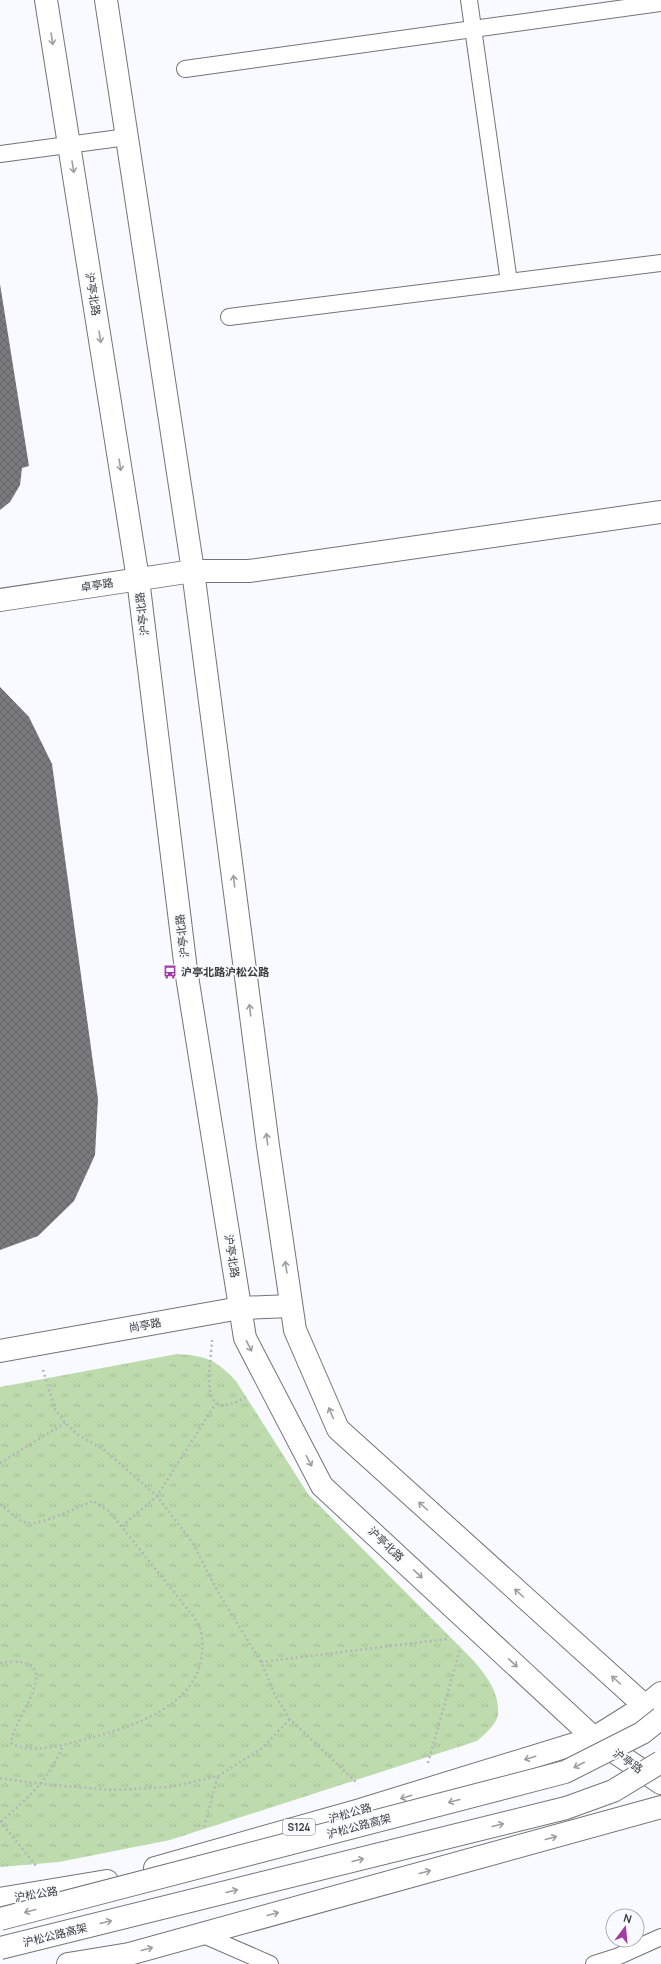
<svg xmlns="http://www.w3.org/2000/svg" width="661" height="1964" viewBox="0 0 661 1964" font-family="Manrope,'Noto Sans SC',sans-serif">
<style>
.grass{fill:url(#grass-tufts)}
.building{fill:url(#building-cross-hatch)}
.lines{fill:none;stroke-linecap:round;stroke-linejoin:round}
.service-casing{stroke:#737478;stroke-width:18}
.minor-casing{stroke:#737478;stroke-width:24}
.tertiary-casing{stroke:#737478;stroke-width:24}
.secondary-casing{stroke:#737478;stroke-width:24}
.primary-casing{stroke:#737478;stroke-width:24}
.path{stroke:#b4b5b9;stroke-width:2.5;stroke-dasharray:2 3;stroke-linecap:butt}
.service{stroke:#fff;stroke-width:16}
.minor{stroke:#fff;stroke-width:22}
.tertiary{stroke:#fff;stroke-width:22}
.secondary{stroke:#fff;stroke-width:22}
.primary{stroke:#fff;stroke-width:22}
.primary-bridge-casing{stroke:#737478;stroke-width:24;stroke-linecap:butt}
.primary-bridge{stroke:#fff;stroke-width:22}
.oneway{stroke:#9d9e9e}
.labels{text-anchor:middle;stroke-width:4;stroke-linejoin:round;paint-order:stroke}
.shield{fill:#f9faff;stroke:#747578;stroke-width:1}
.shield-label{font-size:10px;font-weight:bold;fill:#3b3c3e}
.street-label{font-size:11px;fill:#3b3c3e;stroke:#f9faff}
.poi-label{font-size:11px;font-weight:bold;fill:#3b3c3e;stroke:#f9faff;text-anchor:start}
</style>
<defs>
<pattern id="grass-tufts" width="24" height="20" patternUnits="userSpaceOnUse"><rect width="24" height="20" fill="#bedbae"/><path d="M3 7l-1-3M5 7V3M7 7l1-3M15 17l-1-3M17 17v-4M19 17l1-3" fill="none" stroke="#a4bd97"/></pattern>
<pattern id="building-cross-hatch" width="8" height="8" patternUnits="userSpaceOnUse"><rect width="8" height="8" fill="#7a797d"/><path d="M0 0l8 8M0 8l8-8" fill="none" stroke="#656468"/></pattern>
</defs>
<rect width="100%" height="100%" fill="#f9faff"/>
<!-- grass -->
<path class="grass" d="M177 1354C206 1356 215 1359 236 1381L308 1494 473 1660C486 1675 500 1693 498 1715 496 1725 484 1735 477 1741L170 1840 59 1862 0 1867V1387Z"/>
<!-- building -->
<g class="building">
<polygon points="0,284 29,466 22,468 20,485 10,502 0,510"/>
<polygon points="0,687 29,717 52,764 98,1099 95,1155 74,1201 38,1236 0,1250"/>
</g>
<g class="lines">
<!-- service casing -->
<g class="service-casing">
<g id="service">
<polyline points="469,0 509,282"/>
<polyline points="185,69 661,3"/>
<polyline points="0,154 127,137"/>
<polyline points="229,317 661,263"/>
<polyline points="201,1934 270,1964"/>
<polyline points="594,1964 619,1956 661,1937"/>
</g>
</g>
<!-- minor casing -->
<g class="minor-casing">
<g id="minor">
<polyline points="0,600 193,571 249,571 661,512"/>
<polyline points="0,1351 240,1308 291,1306"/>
</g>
</g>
<!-- tertiary casing -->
<g class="tertiary-casing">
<g id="tertiary">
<polyline points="46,0 138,579 186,970 245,1338 322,1486 594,1738"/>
<polyline points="106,0 193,571 268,1146 295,1330 338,1429 645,1706"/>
</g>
</g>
<!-- secondary casing -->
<g class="secondary-casing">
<polyline id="secondary" points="595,1739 661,1783"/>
</g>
<!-- primary casing -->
<g class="primary-casing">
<g id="primary">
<polyline points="155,1868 360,1810 594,1738 645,1706 661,1693"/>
<polyline points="0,1899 107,1881"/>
<polyline points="68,1964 129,1954 661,1807"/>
</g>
</g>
<!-- path -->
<g class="path">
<path d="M212 1340C211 1367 196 1427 246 1397"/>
<polyline points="43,1370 55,1409 65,1423 77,1434 104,1450 157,1496 192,1542 218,1592 261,1662 276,1697 290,1719 358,1784"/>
<polyline points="0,1463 65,1423"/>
<path d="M0 1504C8 1510 17 1521 28 1523 41 1525 79 1507 93 1501L109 1511 189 1611C192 1615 197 1621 199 1626 202 1633 203 1643 202 1650 201 1706 130 1728 85 1739 65 1745 29 1755 11 1743 13 1718 73 1652 0 1663"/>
<polyline points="122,1526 157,1496 216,1403"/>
<polyline points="261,1662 447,1639"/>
<polyline points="428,1763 460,1649"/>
<polyline points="0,1778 41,1784 111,1790 170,1787 218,1776 261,1749 290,1719"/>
<polyline points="0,1821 37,1867"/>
<path d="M1 1822C28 1797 49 1781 63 1745"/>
<polyline points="204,1827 218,1776"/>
</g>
<!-- service -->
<use href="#service" class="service"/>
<!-- minor -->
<use href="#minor" class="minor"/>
<!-- tertiary -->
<use href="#tertiary" class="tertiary"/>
<!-- secondary -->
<use href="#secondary" class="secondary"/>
<!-- primary -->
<use href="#primary" class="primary"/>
<!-- primary-bridge casing -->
<g class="primary-bridge-casing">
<g id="primary-bridge">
<polyline points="0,1919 565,1772 642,1733 661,1718"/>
<polyline points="0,1948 566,1808 613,1791 661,1762"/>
</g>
</g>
<!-- primary-bridge -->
<use href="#primary-bridge" class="primary-bridge"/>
</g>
<!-- one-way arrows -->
<defs><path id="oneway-shaft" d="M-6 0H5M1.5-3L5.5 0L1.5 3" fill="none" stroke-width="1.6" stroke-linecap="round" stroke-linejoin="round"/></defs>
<g class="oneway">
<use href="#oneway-shaft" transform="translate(52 39) rotate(81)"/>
<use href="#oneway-shaft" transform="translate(73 167) rotate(81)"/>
<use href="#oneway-shaft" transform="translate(100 337) rotate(81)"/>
<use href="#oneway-shaft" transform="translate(120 465) rotate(81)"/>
<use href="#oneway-shaft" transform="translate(234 881) rotate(-97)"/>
<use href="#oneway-shaft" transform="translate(250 1010) rotate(-97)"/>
<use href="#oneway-shaft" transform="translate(267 1139) rotate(-97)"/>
<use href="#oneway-shaft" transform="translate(286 1267) rotate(-99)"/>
<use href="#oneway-shaft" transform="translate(249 1346) rotate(63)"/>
<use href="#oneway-shaft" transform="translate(331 1413) rotate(-113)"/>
<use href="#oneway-shaft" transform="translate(309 1461) rotate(62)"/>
<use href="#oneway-shaft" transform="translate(423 1506) rotate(-138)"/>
<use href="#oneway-shaft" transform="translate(418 1574) rotate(43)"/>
<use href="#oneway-shaft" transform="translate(519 1593) rotate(-138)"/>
<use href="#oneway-shaft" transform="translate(513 1663) rotate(43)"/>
<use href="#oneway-shaft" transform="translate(616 1680) rotate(-138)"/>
<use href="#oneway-shaft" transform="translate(530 1758) rotate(163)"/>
<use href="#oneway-shaft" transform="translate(579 1765) rotate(153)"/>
<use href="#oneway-shaft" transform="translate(406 1797) rotate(163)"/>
<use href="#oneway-shaft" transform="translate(454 1801) rotate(165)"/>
<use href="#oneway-shaft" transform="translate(498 1825) rotate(-14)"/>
<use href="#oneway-shaft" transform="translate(551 1838) rotate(-15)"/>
<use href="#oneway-shaft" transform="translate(358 1860) rotate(-14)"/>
<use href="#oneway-shaft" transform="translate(425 1872) rotate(-15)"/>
<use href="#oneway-shaft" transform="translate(232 1891) rotate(-14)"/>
<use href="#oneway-shaft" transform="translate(30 1911) rotate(165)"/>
<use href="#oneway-shaft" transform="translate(273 1914) rotate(-15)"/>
<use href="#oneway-shaft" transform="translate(106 1922) rotate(-14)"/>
<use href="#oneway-shaft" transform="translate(147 1949) rotate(-15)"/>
</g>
<!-- icons -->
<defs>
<g id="bus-bare" transform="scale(1.08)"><path d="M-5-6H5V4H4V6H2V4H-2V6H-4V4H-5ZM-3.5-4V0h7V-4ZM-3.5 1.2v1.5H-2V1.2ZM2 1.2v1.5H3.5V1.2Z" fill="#a23ca0" stroke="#f9faff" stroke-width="2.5" paint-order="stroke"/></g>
</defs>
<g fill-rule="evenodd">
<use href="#bus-bare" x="170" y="972"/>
</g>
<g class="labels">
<!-- shield labels -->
<rect class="shield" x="283" y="1819" width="32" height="16" rx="3"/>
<g class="shield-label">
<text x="299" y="1831">S124</text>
</g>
<!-- street labels -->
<g class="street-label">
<text transform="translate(93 294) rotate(81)" y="4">沪亭北路</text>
<text transform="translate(97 585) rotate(-9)" y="4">卓亭路</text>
<text transform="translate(142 614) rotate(-97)" y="4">沪亭北路</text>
<text transform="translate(182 936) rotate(-97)" y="4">沪亭北路</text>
<text transform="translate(232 1256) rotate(81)" y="4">沪亭北路</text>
<text transform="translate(145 1325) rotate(-10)" y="4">尚亭路</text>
<text transform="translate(386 1544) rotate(43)" y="4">沪亭北路</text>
<text transform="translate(628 1761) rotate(34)" y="4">沪亭路</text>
<text transform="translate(350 1813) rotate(-16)" y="4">沪松公路</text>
<text transform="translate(359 1826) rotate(-15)" y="4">沪松公路高架</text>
<text transform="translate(36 1894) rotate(-9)" y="4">沪松公路</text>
<text transform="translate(55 1935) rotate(-14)" y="4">沪松公路高架</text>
</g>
<!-- poi labels -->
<g class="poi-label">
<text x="181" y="976">沪亭北路沪松公路</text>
</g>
</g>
<!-- north arrow -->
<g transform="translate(625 1928) rotate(16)"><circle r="19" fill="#f9faff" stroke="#adaeb2"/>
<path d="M0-3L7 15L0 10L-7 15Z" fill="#a23ca0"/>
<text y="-6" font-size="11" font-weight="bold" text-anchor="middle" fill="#3b3c3e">N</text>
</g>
</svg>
